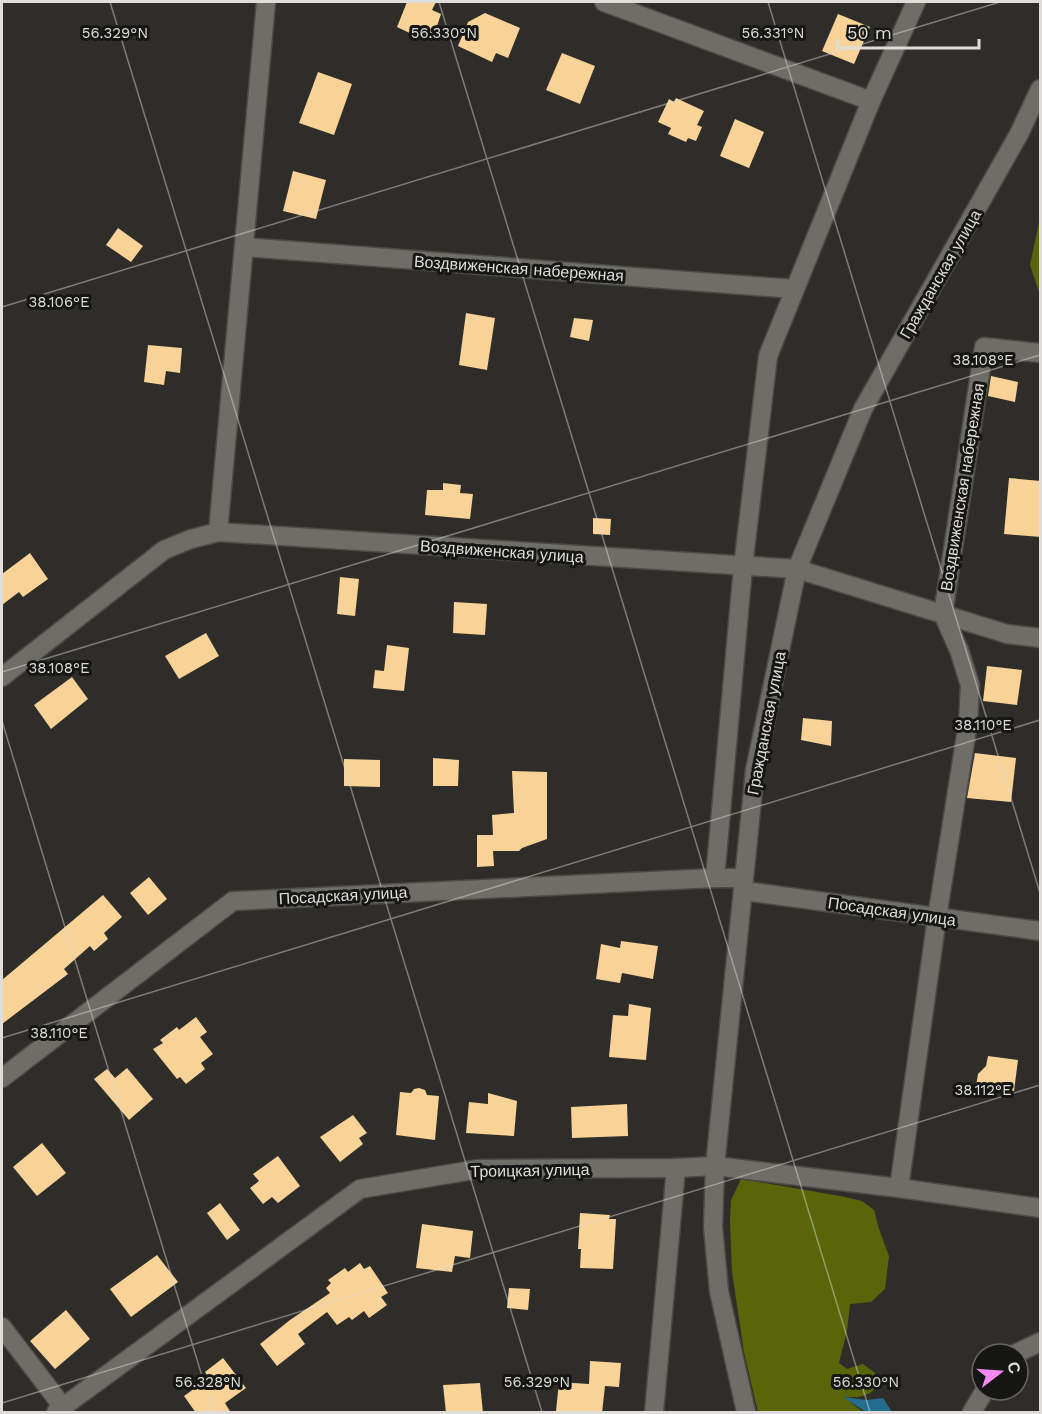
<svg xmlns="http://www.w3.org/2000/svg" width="1042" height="1414" viewBox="0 0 1042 1414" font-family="'Work Sans',sans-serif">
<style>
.forest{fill:#586609}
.water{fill:#236d8e}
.building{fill:#f8d296}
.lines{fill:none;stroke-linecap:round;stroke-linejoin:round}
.minor-casing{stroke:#4b4a45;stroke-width:21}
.minor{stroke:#6f6d68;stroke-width:18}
.ticks{fill:none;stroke:#deddda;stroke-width:1.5;stroke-opacity:0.45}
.labels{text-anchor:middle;stroke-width:6;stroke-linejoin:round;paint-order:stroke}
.street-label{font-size:16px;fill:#deddda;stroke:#161614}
.ticks-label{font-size:15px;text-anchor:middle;fill:#deddda;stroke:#161614;stroke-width:6;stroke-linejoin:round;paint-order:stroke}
</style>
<rect width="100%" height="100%" fill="#2f2d29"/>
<!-- forest -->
<g class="forest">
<polygon points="1040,218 1040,295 1030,265"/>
<path d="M741 1179 840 1196 862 1201 874 1210 879 1229 889 1256 885 1289 871 1302 850 1304 847 1331 839 1363 847 1369 863 1364 875 1373 880 1384C869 1397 859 1398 844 1397L863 1412H758L744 1352 732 1272 730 1222 731 1200Z"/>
</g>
<!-- water -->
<polygon class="water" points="843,1397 867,1400 883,1398 892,1412 866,1412"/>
<!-- building -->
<g class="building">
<polygon points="407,2 436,2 432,10 441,14 434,35 419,32 416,36 397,27"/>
<polygon points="485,13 520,28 508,58 496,53 492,62 458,46 468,22"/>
<polygon points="838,14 870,27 854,64 822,51"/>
<polygon points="562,53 595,66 580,104 546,90"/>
<polygon points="318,72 352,84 334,135 299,123"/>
<polygon points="676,98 704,111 697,125 702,127 696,141 688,138 686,142 668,134 671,128 658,122 669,99 674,102"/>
<polygon points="735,119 764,132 749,168 720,156"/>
<polygon points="293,171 326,180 316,219 283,211"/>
<polygon points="118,228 143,246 131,262 106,245"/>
<polygon points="466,313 495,318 487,370 459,365"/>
<polygon points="574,318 593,320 589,341 570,337"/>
<polygon points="148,345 182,348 180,373 166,371 164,385 144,382"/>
<polygon points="991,376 1018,382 1015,402 988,396"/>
<polygon points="1009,478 1041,481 1041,537 1004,534"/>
<polygon points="443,483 461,485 460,493 473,494 470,519 425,515 427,490 443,490"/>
<polygon points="593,518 611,519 610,535 593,534"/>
<polygon points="30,553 48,579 23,597 19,592 2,605 2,574"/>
<polygon points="340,577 359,579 355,616 337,614"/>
<polygon points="454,602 487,604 485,635 453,633"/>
<polygon points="206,633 219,656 179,679 165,656"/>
<polygon points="387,645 409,648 404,691 373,688 375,670 384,671"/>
<polygon points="987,666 1022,670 1017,705 983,701"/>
<polygon points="72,677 88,699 51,729 34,705"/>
<polygon points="803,718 832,721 831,746 801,740"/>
<polygon points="975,753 1016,758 1011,802 967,798"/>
<polygon points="433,758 459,760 458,786 433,786"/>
<polygon points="344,759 380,760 380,787 344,786"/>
<polygon points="512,771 547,772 547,839 522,848 519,851 493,851 494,866 477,867 477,835 493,835 492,815 514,813"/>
<polygon points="149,877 167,899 148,915 130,893"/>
<polygon points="103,895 122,917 104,933 108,939 94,951 90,946 64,969 68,974 2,1024 2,980"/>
<polygon points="621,941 658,946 653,979 622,973 620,983 596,979 601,944 620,948"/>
<polygon points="629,1004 651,1008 646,1060 609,1057 613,1015 628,1016"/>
<polygon points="196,1017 207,1032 200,1037 213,1054 201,1063 205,1069 186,1084 180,1077 177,1079 153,1049 163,1043 160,1040 177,1027 179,1030"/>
<polygon points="988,1056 1018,1060 1014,1091 976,1086 978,1074 986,1066"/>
<polygon points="127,1068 153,1099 129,1120 94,1079 107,1069 115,1078"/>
<polygon points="419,1088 425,1090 427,1095 439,1096 435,1140 396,1135 400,1092 411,1093 414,1089"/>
<polygon points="488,1093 517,1101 514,1136 466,1133 469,1102 488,1104"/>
<polygon points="627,1104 628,1136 572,1138 571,1107"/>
<polygon points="353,1115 367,1133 359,1138 363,1144 340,1162 320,1137"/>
<polygon points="42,1143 66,1173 37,1196 13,1167"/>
<polygon points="278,1156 300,1186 278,1203 272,1197 263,1204 250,1188 259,1181 253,1174"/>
<polygon points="220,1203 240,1230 227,1240 207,1213"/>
<polygon points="580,1213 610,1215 609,1219 616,1219 613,1269 580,1268 581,1249 578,1249"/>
<polygon points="422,1224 473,1231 470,1258 455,1256 452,1272 416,1268"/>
<polygon points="157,1255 178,1282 131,1317 110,1289"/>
<polygon points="360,1263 364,1269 370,1266 388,1293 381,1297 387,1305 369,1318 364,1311 352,1320 349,1317 337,1325 327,1312 298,1334 305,1344 277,1366 260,1344 290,1320 330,1293 326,1288 331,1283 328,1280 345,1268 348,1272"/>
<polygon points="509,1288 530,1289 528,1310 507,1308"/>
<polygon points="66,1310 90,1339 55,1369 30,1341"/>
<polygon points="223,1358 246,1388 225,1403 231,1413 196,1413 184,1396 209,1378 205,1372"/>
<polygon points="590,1361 621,1363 619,1387 605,1386 602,1413 556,1411 559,1382 589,1384"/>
<polygon points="480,1383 483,1413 446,1413 443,1385"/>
</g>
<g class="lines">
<!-- minor casing -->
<g class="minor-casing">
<g id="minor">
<polyline points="604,2 871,101"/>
<polyline points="244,247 794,289"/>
<polyline points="218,532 266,2"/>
<polyline points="2,677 164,550 191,539 218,532 797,569 1007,634 1040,638"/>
<polyline points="715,878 743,567 768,356 871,101 916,2"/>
<polyline points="744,891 1040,931"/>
<polyline points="2,1078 233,901 715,878 743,878"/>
<polyline points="899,1188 937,917 968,723 970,685 959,650 943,614 984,347 1040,353"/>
<polyline points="2,1327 63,1407"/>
<polyline points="1015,1354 1040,1342"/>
<polyline points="56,1412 360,1189 479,1169 676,1168 715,1166 899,1188 1040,1208"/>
<polyline points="654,1412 676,1168"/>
<polyline points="746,1412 719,1291 713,1227 715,1166 755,770 797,569 863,409 1019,134 1040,89"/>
<polyline points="972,1412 985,1390"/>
</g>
</g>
<!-- minor -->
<use href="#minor" class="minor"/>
</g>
<!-- ticks -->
<path class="ticks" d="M110 2 542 1412M439 2 870 1412M768 2 1040 893M2 307 1000 2M2 672 1040 355M2 721 213 1412M2 1038 1040 720M2 1403 1040 1085"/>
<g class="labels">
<!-- street labels -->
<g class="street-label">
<text transform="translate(519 268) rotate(4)" y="6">Воздвиженская набережная</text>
<text transform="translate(940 274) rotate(-60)" y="6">Гражданская улица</text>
<text transform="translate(962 487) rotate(-81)" y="6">Воздвиженская набережная</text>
<text transform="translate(502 551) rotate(4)" y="6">Воздвиженская улица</text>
<text transform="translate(766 723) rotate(-79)" y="6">Гражданская улица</text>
<text transform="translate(343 895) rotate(-3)" y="6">Посадская улица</text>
<text transform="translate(892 911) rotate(8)" y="6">Посадская улица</text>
<text transform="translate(530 1170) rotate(-1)" y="6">Троицкая улица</text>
</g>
</g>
<g class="ticks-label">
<text x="115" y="38">56.329°N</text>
<text x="444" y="38">56.330°N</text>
<text x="773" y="38">56.331°N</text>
<text x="59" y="307">38.106°E</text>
<text x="983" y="365">38.108°E</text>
<text x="59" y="673">38.108°E</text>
<text x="983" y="730">38.110°E</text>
<text x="59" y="1038">38.110°E</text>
<text x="983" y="1095">38.112°E</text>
<text x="208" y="1387">56.328°N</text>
<text x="537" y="1387">56.329°N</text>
<text x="866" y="1387">56.330°N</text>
</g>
<!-- border -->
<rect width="1042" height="1414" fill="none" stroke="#deddda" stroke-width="6"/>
<!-- north arrow -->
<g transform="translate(1000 1372) rotate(73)"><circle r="28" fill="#161614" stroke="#666663" stroke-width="1.5"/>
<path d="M0-4.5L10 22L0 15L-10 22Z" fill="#f489f0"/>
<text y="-9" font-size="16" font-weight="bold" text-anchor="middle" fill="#deddda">С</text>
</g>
<!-- scale -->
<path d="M838 39v9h141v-9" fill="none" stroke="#deddda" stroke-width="3"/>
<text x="847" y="39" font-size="18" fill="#deddda" stroke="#161614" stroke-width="4.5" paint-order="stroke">50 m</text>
</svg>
